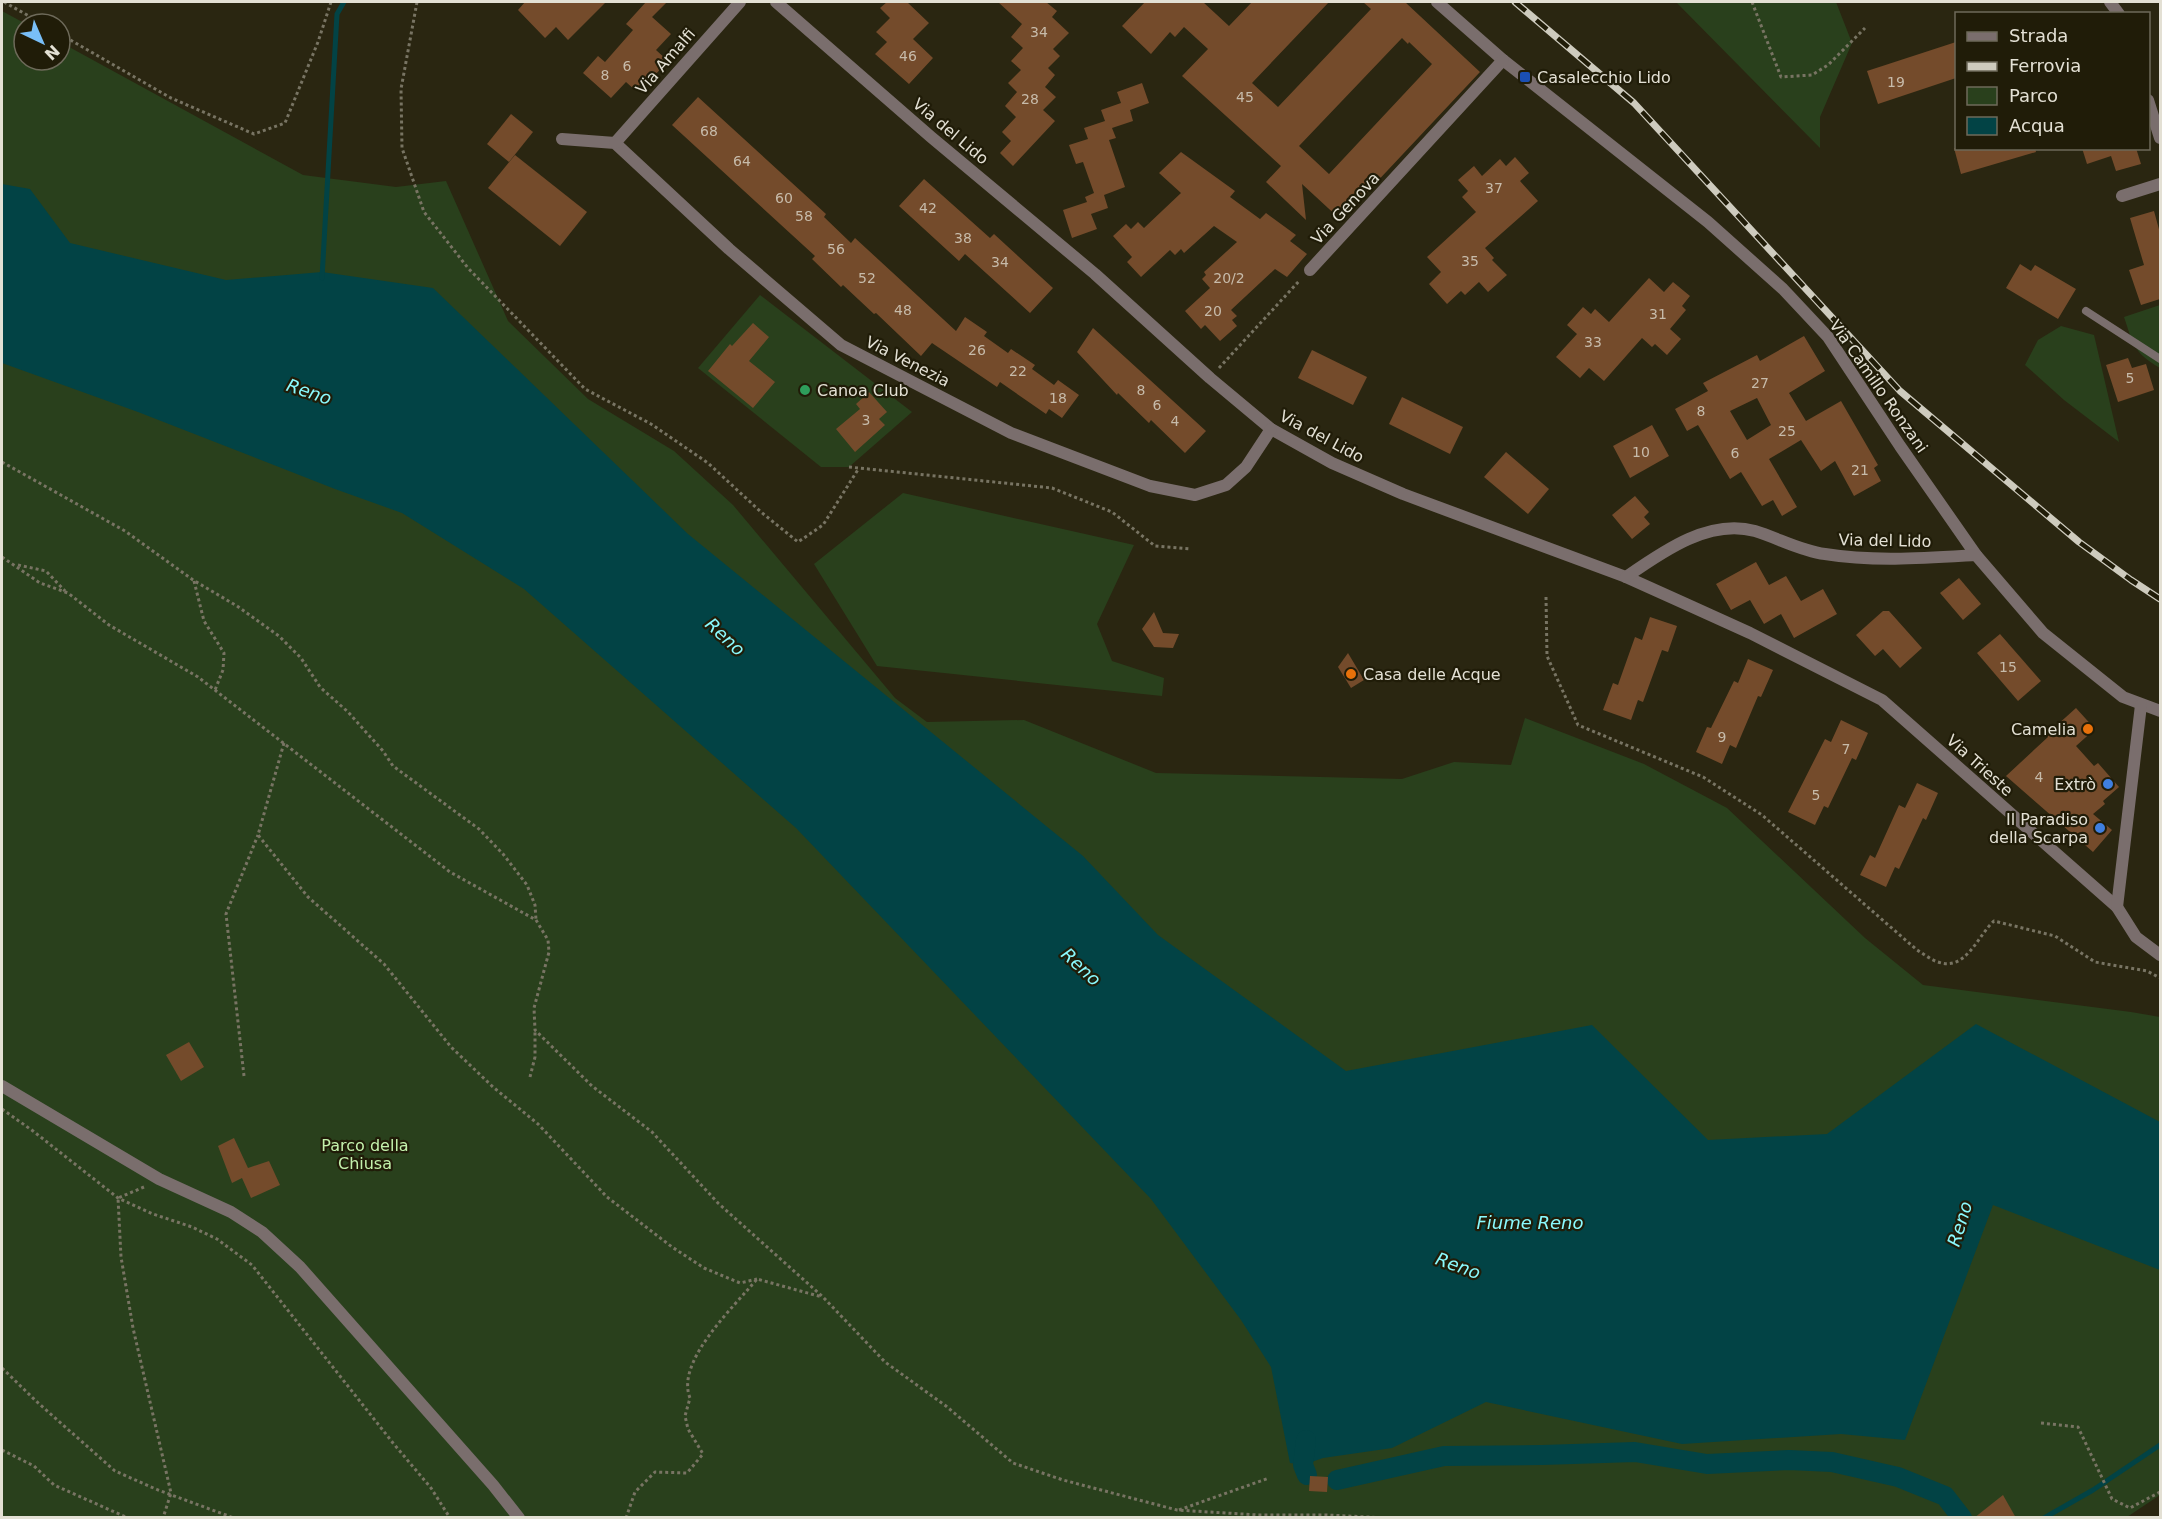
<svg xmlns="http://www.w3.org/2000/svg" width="2162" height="1519" viewBox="0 0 2162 1519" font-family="'DejaVu Sans',sans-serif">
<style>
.green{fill:#29401c}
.water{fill:#024345}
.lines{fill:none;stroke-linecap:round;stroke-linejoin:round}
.stream{stroke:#024345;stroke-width:5}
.canal{stroke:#024345;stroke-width:20}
.building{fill:#744b2b;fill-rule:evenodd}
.path{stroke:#787463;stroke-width:3;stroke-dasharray:3 3;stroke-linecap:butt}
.lane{stroke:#7a6e6d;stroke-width:8}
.street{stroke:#7a6e6d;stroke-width:12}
.rail-casing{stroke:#cecbbe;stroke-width:7}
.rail{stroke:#201c08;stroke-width:4.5;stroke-dasharray:14;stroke-linecap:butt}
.transit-dot{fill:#1a4fb4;stroke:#201c08;stroke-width:2}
.leisure-dot{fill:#2e9e5b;stroke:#201c08;stroke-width:2}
.food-dot{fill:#e8710a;stroke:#201c08;stroke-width:2}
.shop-dot{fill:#3f7fe0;stroke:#201c08;stroke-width:2}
.labels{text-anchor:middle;stroke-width:4.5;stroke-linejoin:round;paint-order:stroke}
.number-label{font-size:14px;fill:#c7bbaa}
.street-label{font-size:16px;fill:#e3e0d4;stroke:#201c08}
.poi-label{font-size:16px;fill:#e3e0d4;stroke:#201c08;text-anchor:start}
.park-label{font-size:16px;fill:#c3f1ac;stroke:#201c08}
.water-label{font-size:18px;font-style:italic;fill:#8afafe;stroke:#201c08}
</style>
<rect width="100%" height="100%" fill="#2a2611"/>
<!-- green -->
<g class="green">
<polygon points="1676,2 1836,2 1852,43 1820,117 1820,148"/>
<polygon points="2,11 26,24 24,24 24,60 60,60 60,42 303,175 396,187 446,181 508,321 588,399 674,451 733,505 895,698 927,722 1024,720 1156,773 1402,779 1454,762 1511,765 1525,718 1644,764 1727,808 1865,938 1923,985 2131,1012 2160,1017 2160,1495 2127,1517 2,1517"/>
<polygon points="760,295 912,412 849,467 821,467 698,368"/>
<path d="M2160 305V368C2134 353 2133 344 2124 317Z"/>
<polygon points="2061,326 2094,335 2119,442 2064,400 2025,365 2038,340"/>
<polygon points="903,493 1134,545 1097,624 1112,661 1164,678 1162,696 877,666 814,564"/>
</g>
<!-- water -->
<polygon class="water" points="2,184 30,189 70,243 226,280 322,272 433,288 688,534 1083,856 1158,935 1346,1071 1592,1025 1708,1140 1827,1134 1976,1024 2160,1122 2160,1270 1993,1205 1905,1440 1841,1434 1682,1444 1486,1402 1392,1448 1323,1458 1303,1465 1290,1463 1271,1367 1241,1320 1151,1199 796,828 524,589 402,513 335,489 138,412 2,363"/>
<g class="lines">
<!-- stream -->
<g class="stream">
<polyline points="322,278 337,14 344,2"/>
<polyline points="2044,1518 2093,1490 2160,1445"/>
</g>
<!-- canal -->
<g class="canal">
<polyline points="1306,1440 1303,1465 1307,1475"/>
<polyline points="1337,1480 1444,1456 1542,1455 1635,1452 1707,1464 1789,1460 1832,1462 1898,1477 1945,1496 1962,1518"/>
</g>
</g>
<!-- building -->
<g class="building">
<polygon points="525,2 606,2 568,40 556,27 545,38 518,10"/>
<polygon points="646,2 667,2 652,17 671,34 656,50 668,61 654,76 651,73 635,90 626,82 611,98 583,73 598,56 605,62 633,30 626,24"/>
<polygon points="887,2 907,2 929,23 913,39 933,58 909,84 875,54 887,42 876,32 890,18 880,8"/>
<polygon points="998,2 1046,2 1057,11 1052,17 1069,33 1053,49 1060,56 1048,68 1055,75 1045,87 1056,97 1043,110 1055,121 1013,166 1000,153 1011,141 1002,132 1016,117 1005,106 1017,92 1008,83 1021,70 1011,61 1023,48 1011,37 1022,24"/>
<path d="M1145 2H1203L1229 26 1252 2H1329L1252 83 1278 107 1371 9 1363 2H1405L1480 72 1341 220 1302 184 1306 220 1266 182 1281 166 1182 76 1208 49 1184 27 1175 37 1170 32 1151 54 1122 26ZM1402 38 1408 44 1409 42 1432 64 1329 174 1299 146Z"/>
<polygon points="1956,42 1956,78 1878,104 1867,71"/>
<polygon points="1142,83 1149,103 1130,110 1133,121 1112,128 1116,138 1109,140 1125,187 1104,195 1108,208 1091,214 1097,229 1072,238 1063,210 1087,202 1085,197 1094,193 1083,162 1076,164 1069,145 1088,139 1084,128 1105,121 1101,110 1121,103 1117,92"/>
<polygon points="698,97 826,214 824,217 851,243 855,238 956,331 965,317 987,332 984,336 1008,353 1011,349 1035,365 1032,369 1054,385 1058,380 1079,395 1062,418 1049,409 1046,414 1000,382 997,387 932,343 921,356 876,313 874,314 843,285 841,287 812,259 815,256 672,125"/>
<polygon points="511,114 533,132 509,162 487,144"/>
<polygon points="1954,148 2035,148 2036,152 1961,174"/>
<polygon points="2082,148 2136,148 2141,164 2116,171 2111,156 2087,164"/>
<polygon points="1181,152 1235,191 1230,197 1260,219 1266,213 1296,235 1290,241 1307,254 1287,277 1275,269 1231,310 1237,316 1232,320 1237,326 1220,341 1205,325 1201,329 1185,311 1210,288 1202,279 1206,275 1204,272 1237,242 1214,226 1184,253 1181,249 1175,255 1170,250 1141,277 1127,262 1132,257 1113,236 1126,224 1131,229 1138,222 1144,228 1181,193 1159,173"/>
<polygon points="515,155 587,212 560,246 488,188"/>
<polygon points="1515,157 1529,173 1520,181 1538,201 1485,248 1494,258 1492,260 1507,275 1488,292 1479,282 1465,295 1461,291 1447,304 1429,284 1441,272 1427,257 1476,212 1462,197 1468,191 1458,180 1474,166 1482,176 1500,159 1506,166"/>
<polygon points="924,179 990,238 994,234 1053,288 1030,313 965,254 959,261 899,206"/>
<polygon points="2154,211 2160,233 2160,299 2141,305 2129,270 2144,265 2130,218"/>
<polygon points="2020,264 2031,271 2035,265 2076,289 2058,319 2006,288"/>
<polygon points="1649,278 1664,292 1673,282 1690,296 1682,306 1686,310 1670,329 1681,339 1667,355 1655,344 1652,347 1642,338 1604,381 1589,368 1580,378 1556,357 1577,334 1567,325 1583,307 1591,314 1595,309 1609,322"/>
<polygon points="753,323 769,337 749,361 775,382 753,408 708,371 730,344 732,346"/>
<polygon points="1093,328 1206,431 1185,453 1151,420 1149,423 1118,393 1117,395 1077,352"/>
<path d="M1804 336 1825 371 1789 393 1806 421 1841 401 1878 465 1874 468 1881 481 1854 496 1835 461 1821 471 1801 440 1769 459 1797 507 1782 516 1773 500 1762 506 1741 472 1730 479 1698 425 1687 431 1675 409 1708 391 1703 383 1757 355 1760 361ZM1757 398 1771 425 1747 440 1730 411Z"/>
<polygon points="1312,350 1367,377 1353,405 1298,378"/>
<polygon points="2128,358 2132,368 2146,364 2154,390 2118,402 2106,365"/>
<polygon points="869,392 887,412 879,419 885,425 855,452 836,429 860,409 856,404"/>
<polygon points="1402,397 1463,427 1450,454 1389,424"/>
<polygon points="1652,425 1669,456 1630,478 1613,446"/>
<polygon points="1506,452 1549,489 1528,514 1484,477"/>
<polygon points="1635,496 1649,512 1644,517 1650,524 1632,539 1612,515"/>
<polygon points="1756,562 1769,585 1786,576 1801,601 1823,589 1837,614 1794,638 1781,614 1764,624 1750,600 1731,610 1716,584"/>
<polygon points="1959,578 1981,604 1963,620 1940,593"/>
<polygon points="1883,611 1889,611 1922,648 1900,668 1883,649 1875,656 1856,635"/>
<polygon points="1154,612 1163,633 1179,634 1173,648 1154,647 1142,629"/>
<polygon points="1650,617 1677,626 1668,652 1662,650 1643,702 1638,700 1631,720 1603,710 1613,683 1618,685 1635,637 1642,640"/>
<polygon points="2000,634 2041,681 2018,701 1977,653"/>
<polygon points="1348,653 1364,680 1351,688 1338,667"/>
<polygon points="1748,659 1773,670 1761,697 1758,696 1736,748 1730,745 1722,764 1696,752 1707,727 1711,728 1734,681 1738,683"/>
<polygon points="2076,708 2095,729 2076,746 2094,766 2098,763 2119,787 2103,801 2105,804 2093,814 2112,830 2093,852 2006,776 2048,737 2046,735"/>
<polygon points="1841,720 1868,733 1856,760 1852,758 1828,808 1824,806 1815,825 1788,812 1825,739 1831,742"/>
<polygon points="1917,783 1938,793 1926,820 1923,818 1899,869 1895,867 1886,887 1860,875 1870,855 1875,858 1899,805 1905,808"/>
<polygon points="189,1042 204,1067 181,1081 166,1055"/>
<polygon points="234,1138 248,1168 269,1161 280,1185 251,1198 242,1178 232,1183 218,1146"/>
<polygon points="1310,1476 1328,1477 1327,1492 1309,1491"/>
<polygon points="2003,1495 2016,1518 1974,1518"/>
</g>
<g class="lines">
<!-- path -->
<g class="path">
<polyline points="4,2 43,24"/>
<polyline points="417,2 401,89 402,148 424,212 468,268 585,389 651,424 708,463 761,512 798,542 823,525 859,468"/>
<polyline points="1752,2 1781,77 1812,75 1828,65 1865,28"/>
<polyline points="60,34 171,98 254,134 285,123 318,42 331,2"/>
<polyline points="1219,368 1300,280"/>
<polyline points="2,462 125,531 193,580 237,606 279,636 301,658 320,687 348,712 383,751 393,766 479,829 503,854 527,885 535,905 536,920"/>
<polyline points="849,467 1052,488 1112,512 1155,546 1190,549"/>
<polyline points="2,557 40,583 68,593 109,625 198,677 450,872 536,920 548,940 549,952 534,1008 535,1030 592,1086 652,1132 718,1203 823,1297 885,1362 946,1406 1013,1463 1063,1480 1177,1510 1258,1515 1327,1515 1387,1518"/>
<polyline points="18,565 46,571 65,591"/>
<polyline points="194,581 204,621 224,653 223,670 215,690"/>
<path d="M1546 597 1547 656 1578 725 1703 777 1762 815 1917 950C1924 954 1931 960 1938 962 1966 972 1978 935 1994 921L2055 936 2095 962 2147 971 2160 978"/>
<polyline points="284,743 258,835 308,897 384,964 451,1047 493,1087 538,1124 607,1197 672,1247 704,1268 740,1283 757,1279"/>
<polyline points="244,1076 226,914 258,835"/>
<polyline points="530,1077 535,1057 535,1030"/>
<polyline points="2,1109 33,1131 118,1198 153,1214 192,1227 217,1239 252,1265 393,1443 431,1488 450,1518"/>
<polyline points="144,1187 118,1198 121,1257 133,1328 171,1493 163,1518"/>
<polyline points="2,1368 36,1401 115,1471 158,1490 234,1518"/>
<polyline points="2041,1423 2078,1427 2112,1499 2130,1508 2160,1492"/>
<polyline points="2,1450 34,1466 54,1485 128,1518"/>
<polyline points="1179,1510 1269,1478"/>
<path d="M626 1518 635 1492 655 1472 687 1473 703 1454 688 1429 685 1416 690 1398C675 1361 735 1306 757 1279L822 1297"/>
<polyline points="1504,1518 1519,1518"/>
</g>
<!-- lane -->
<polyline class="lane" points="2086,311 2160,359"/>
<!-- street -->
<g class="street">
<polyline points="776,2 931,137 1095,274 1210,378 1271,429 1332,463 1403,494 1626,577 1686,604 1750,633 1882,700 2117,907 2136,937 2160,955"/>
<polyline points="1437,2 1503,60 1708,222 1783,289 1828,337 1900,446 1976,555 2043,633 2123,697 2160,711"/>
<polyline points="2110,2 2119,14"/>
<polyline points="2148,100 2160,138"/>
<polyline points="562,139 615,143 729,249 841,345 1011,433 1150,486 1195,495 1226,485 1246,467 1271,429"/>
<polyline points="615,143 740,2"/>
<polyline points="2122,196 2160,184"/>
<polyline points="1310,270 1503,60"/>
<path d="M1626 577C1662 552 1709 518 1755 531 1778 538 1801 551 1825 554 1874 562 1926 558 1976 555"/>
<polyline points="2117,907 2141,705"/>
<polyline points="2,1086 159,1179 231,1212 262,1232 300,1267 493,1485 519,1518"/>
</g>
<!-- rail casing -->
<g class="rail-casing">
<polyline id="rail" points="1515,2 1634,103 1900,391 2079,542 2131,580 2160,599"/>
</g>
<!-- rail -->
<use href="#rail" class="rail"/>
</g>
<!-- markers -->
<rect class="transit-dot" x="1519" y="71" width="12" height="12" rx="3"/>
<circle class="leisure-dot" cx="805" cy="390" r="6"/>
<g class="food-dot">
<circle cx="1351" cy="674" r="6"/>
<circle cx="2088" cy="729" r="6"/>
</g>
<g class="shop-dot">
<circle cx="2108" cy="784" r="6"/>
<circle cx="2100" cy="828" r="6"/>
</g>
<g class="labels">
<!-- number labels -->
<g class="number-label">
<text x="1039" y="37">34</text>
<text x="908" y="61">46</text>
<text x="627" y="71">6</text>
<text x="605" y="80">8</text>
<text x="1896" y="87">19</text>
<text x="1245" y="102">45</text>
<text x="1030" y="104">28</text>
<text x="709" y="136">68</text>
<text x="742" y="166">64</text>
<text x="1494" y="193">37</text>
<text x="784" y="203">60</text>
<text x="928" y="213">42</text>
<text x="804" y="221">58</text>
<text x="963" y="243">38</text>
<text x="836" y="254">56</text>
<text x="1470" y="266">35</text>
<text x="1000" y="267">34</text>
<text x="867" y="283">52</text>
<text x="1229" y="283">20/2</text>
<text x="903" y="315">48</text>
<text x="1213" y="316">20</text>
<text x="1658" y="319">31</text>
<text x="1593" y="347">33</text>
<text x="977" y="355">26</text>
<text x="1018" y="376">22</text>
<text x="2130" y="383">5</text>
<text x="1760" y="388">27</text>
<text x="1141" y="395">8</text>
<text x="1058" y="403">18</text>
<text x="1157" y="410">6</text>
<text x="1701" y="416">8</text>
<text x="866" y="425">3</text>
<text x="1175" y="426">4</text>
<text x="1787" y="436">25</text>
<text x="1641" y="457">10</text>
<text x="1735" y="458">6</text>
<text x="1860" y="475">21</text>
<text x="2008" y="672">15</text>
<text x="1722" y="742">9</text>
<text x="1846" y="754">7</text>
<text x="2039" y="782">4</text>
<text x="1816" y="800">5</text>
</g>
<!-- street labels -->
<g class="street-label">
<text transform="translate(665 61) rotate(-49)" y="6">Via Amalfi</text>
<text transform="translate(951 131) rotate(40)" y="6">Via del Lido</text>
<text transform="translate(1345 208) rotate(-47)" y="6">Via Genova</text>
<text transform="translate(908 361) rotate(27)" y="6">Via Venezia</text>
<text transform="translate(1879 386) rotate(55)" y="6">Via Camillo Ronzani</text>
<text transform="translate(1322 436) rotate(28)" y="6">Via del Lido</text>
<text transform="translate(1885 540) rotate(1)" y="6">Via del Lido</text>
<text transform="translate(1980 765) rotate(42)" y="6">Via Trieste</text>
</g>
<!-- poi labels -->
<g class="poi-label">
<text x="1537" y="83">Casalecchio Lido</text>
<text x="817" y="396">Canoa Club</text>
<text x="1363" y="680">Casa delle Acque</text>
<text x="2076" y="735" text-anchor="end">Camelia</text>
<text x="2096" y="790" text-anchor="end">Extrò</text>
<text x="2088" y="825" text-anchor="end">Il Paradiso<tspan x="2088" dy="18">della Scarpa</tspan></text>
</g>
<!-- park labels -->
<g class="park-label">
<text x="365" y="1151">Parco della<tspan x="365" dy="18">Chiusa</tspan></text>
</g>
<!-- water labels -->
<g class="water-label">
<text transform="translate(309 392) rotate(19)" y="6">Reno</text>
<text transform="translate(725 637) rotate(43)" y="6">Reno</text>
<text transform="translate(1081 967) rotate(43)" y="6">Reno</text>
<text x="1530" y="1229">Fiume Reno</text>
<text transform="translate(1960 1224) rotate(-73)" y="6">Reno</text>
<text transform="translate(1458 1266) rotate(20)" y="6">Reno</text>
</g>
</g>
<!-- border -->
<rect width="2162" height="1519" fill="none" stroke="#e3e0d4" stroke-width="6"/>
<!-- legend -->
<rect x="1955" y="12" width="195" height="138" fill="#201c08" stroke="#6e6a5a" stroke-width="1.5"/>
<rect x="1967" y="32" width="30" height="9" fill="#7a6e6d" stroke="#6e6a5a" stroke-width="1.5"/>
<text x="2009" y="42" font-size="18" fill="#e3e0d4">Strada</text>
<rect x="1967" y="62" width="30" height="9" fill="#cecbbe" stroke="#6e6a5a" stroke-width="1.5"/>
<text x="2009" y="72" font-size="18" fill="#e3e0d4">Ferrovia</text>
<rect x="1967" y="87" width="30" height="18" fill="#29401c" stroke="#6e6a5a" stroke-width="1.5"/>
<text x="2009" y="102" font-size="18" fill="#e3e0d4">Parco</text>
<rect x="1967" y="117" width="30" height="18" fill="#024345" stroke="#6e6a5a" stroke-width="1.5"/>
<text x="2009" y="132" font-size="18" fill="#e3e0d4">Acqua</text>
<!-- north arrow -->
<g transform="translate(42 42) rotate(136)"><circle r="28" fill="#201c08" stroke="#6e6a5a" stroke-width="1.5"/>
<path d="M0-4.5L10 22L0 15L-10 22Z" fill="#79bff8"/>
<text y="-9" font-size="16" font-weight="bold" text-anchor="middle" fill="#e3e0d4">N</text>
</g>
</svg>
